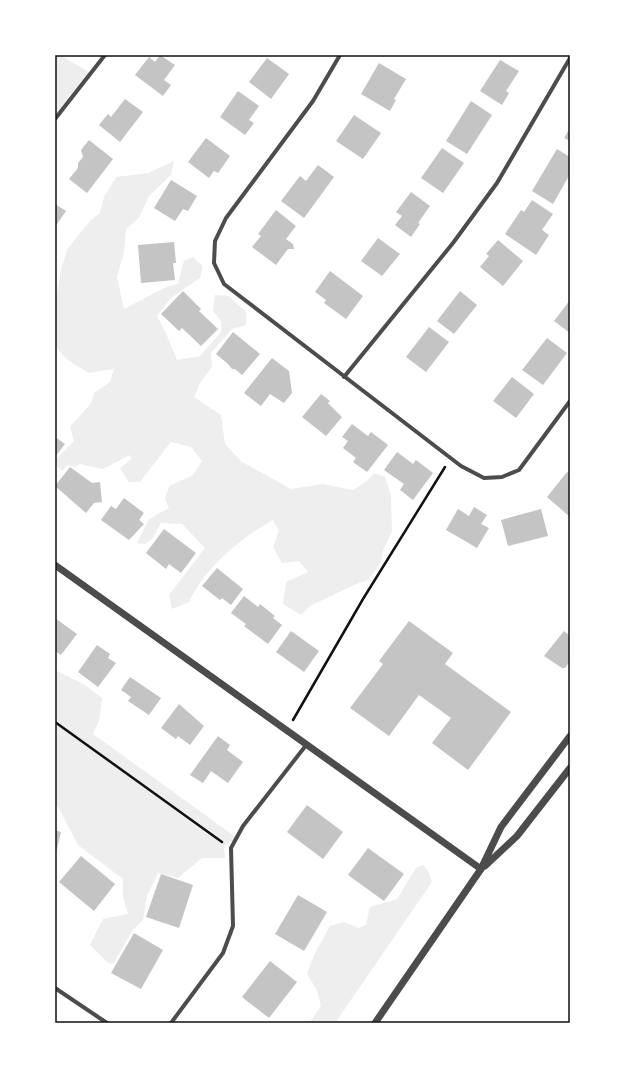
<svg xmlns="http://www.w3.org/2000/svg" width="625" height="1078" viewBox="0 0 625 1078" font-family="'Roboto Condensed',sans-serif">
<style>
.green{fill:#eee}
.building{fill:#c4c4c4}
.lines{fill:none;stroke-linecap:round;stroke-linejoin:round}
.path{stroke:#111;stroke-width:2.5}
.minor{stroke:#4c4c4c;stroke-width:4}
.tertiary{stroke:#4c4c4c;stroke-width:7}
.neatline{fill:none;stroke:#111;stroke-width:1.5}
</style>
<rect width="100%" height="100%" fill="#fff"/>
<!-- green -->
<g class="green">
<polygon points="55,55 59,55 91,73 55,119"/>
<path d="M174 161 171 175 149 196 139 218 126 229 124 252 117 277 124 309 166 287 178 284 184 261 193 257 203 266 200 278 171 298 157 316 165 331 177 360 200 356 221 332V321L213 311 215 295 229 296 246 312V325L232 329 211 353 212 367 200 383 194 397 221 415 225 444 242 462 291 489 323 484 353 490 367 481 374 473 385 477 391 496 392 531 383 551 381 563 368 580 354 585 310 606 301 615 283 604 286 582 308 572 299 561 282 563 273 547 279 531 273 520C240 539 205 567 189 602L172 609 169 595 205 548 182 524 161 523 152 539 145 544 137 543 149 519 169 508 165 499 169 486 193 475 202 461 191 447 171 442 140 482H129L120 468 131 459 130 455 103 469 80 464 75 467 67 465 62 471 57 466 56 459 74 441 70 427 91 403 94 393 110 382 114 369 89 373C76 366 62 358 55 344V304L61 269 68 248 90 221 100 213 104 197 116 177 148 173Z"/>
<polygon points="55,670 85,685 102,698 99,721 93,734 237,838 224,846 225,858 202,858 178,878 158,873 147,896 143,920 133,930 113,964 108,963 90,945 103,919 128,914 123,897 123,879 78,845 55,801"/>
<polygon points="423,865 428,871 432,882 335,1023 309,1023 321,1006 317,990 307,974 314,955 330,926 344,922 359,928 366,925 370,907 397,899 416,868"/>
</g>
<!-- building -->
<g class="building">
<polygon points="160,55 175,65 164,80 171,85 163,96 135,75 149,57 155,62"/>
<polygon points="267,58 289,74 271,99 249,82"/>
<polygon points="500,60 519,71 506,91 509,93 502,105 480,91"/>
<polygon points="379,63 406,79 394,99 396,100 390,111 361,94"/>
<polygon points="238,91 259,106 249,120 254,123 245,135 220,117"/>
<polygon points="125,99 143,112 120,142 99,125 108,114 111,117"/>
<polygon points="471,101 492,115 467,154 446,141"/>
<polygon points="354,115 381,133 363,159 336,141"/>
<polygon points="570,128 570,141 564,138"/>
<polygon points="206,138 230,156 218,173 214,171 209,178 188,162"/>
<polygon points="89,140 113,159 87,193 69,179 78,168 78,163 83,157 81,150"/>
<polygon points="442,148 464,163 443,193 421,178"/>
<polygon points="557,149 570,157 570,174 553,204 532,191"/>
<polygon points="318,165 334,177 304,218 281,201 300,176 306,181"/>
<polygon points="171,180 197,196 188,211 183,209 175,221 154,208"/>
<polygon points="411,192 430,206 418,223 420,224 411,237 395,225 402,216 396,212"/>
<polygon points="532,200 553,214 542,230 549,235 536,255 505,234 521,210 524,212"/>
<polygon points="55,204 66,211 55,227"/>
<polygon points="276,210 296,226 286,239 293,244 294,249 288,249 276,265 252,247 261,236 258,234"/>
<polygon points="378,238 400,254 382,276 361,261"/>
<polygon points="498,240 523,261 503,286 480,267 489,256 486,254"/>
<polygon points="174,242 176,263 173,263 175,280 141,283 138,245"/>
<polygon points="330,271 363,296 346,319 324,303 326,300 315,292"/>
<polygon points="183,291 201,309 199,311 218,329 201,346 182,328 179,331 161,314"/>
<polygon points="460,291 477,305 454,334 437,321"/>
<polygon points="570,300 570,333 554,321"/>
<polygon points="429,327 449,342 426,372 406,357"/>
<polygon points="233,332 260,354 242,375 235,369 232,369 228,364 216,354"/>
<polygon points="547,338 567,353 543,385 522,370"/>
<polygon points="272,358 289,371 292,393 284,403 270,394 261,406 244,393"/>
<polygon points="512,377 534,394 516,418 493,401"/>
<polygon points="321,394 330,401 328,403 342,417 326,436 302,417"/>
<polygon points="352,424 368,436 371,432 388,445 367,472 353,462 356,458 343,448 348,441 342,437"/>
<polygon points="55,437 65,444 55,457"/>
<polygon points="397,452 413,464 416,460 433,473 413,500 400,490 404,484 384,470"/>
<polygon points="70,467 92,483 100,482 102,502 94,503 86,513 55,486"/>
<polygon points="567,472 570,474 570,517 547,497"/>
<polygon points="124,498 144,513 139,520 144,524 129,540 101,520 111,506 116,509"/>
<polygon points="474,507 487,515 481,524 489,528 477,548 446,530 458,509 469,516"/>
<polygon points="541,509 548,536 508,546 501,520"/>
<polygon points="164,529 196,553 181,573 169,564 166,569 146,553"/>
<polygon points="217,568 243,589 231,605 222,598 220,600 202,586"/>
<polygon points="244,596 258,607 260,604 275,616 273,618 282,625 268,644 244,626 246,624 231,613"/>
<polygon points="55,618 77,634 61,655 55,651"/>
<polygon points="409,621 453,653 445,664 511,712 468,770 432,743 451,718 419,695 389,736 350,708 383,664 379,661"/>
<polygon points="291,631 319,651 304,672 276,652"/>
<polygon points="564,631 570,636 570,661 565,668 562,668 544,656"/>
<polygon points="97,645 110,654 108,658 116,663 98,687 78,672"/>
<polygon points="130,677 161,698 149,715 128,701 131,697 121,690"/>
<polygon points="179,704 204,726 190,745 178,736 176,739 161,728"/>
<polygon points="218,736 230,745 227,750 243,762 228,783 211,771 203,783 190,775"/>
<polygon points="307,805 343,832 323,859 287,832"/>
<polygon points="55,830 61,832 56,853 55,853"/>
<polygon points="368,848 404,874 384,901 348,875"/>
<polygon points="81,856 115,884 94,911 59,882"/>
<polygon points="161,874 193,885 179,928 146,917"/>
<polygon points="298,895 327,912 304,951 275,934"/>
<polygon points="134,933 163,950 141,989 111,973"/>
<polygon points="270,961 297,982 269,1018 242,997"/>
</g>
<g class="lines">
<!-- path -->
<g class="path">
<polyline points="293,720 363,599 445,467"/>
<polyline points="55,722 222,842"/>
</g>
<!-- minor -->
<g class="minor">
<polyline points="340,55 313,101 226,218 215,241 214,263 224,284 461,466 484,478 502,477 519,470 570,401"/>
<polyline points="55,119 105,55"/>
<polyline points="344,377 453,243 497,183 570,58"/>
<polyline points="55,988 107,1023"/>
<polyline points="171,1023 223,953 233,926 231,848 243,826 307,744"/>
</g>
<!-- tertiary -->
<g class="tertiary">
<polyline points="55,565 481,869"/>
<polyline points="485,866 517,836 570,768"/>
<polyline points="375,1023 481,869 501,827 570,736"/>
</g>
</g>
<!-- border -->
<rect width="625" height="1078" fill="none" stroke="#ffffff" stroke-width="112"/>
<rect x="56" y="56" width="513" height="966" class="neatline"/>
</svg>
